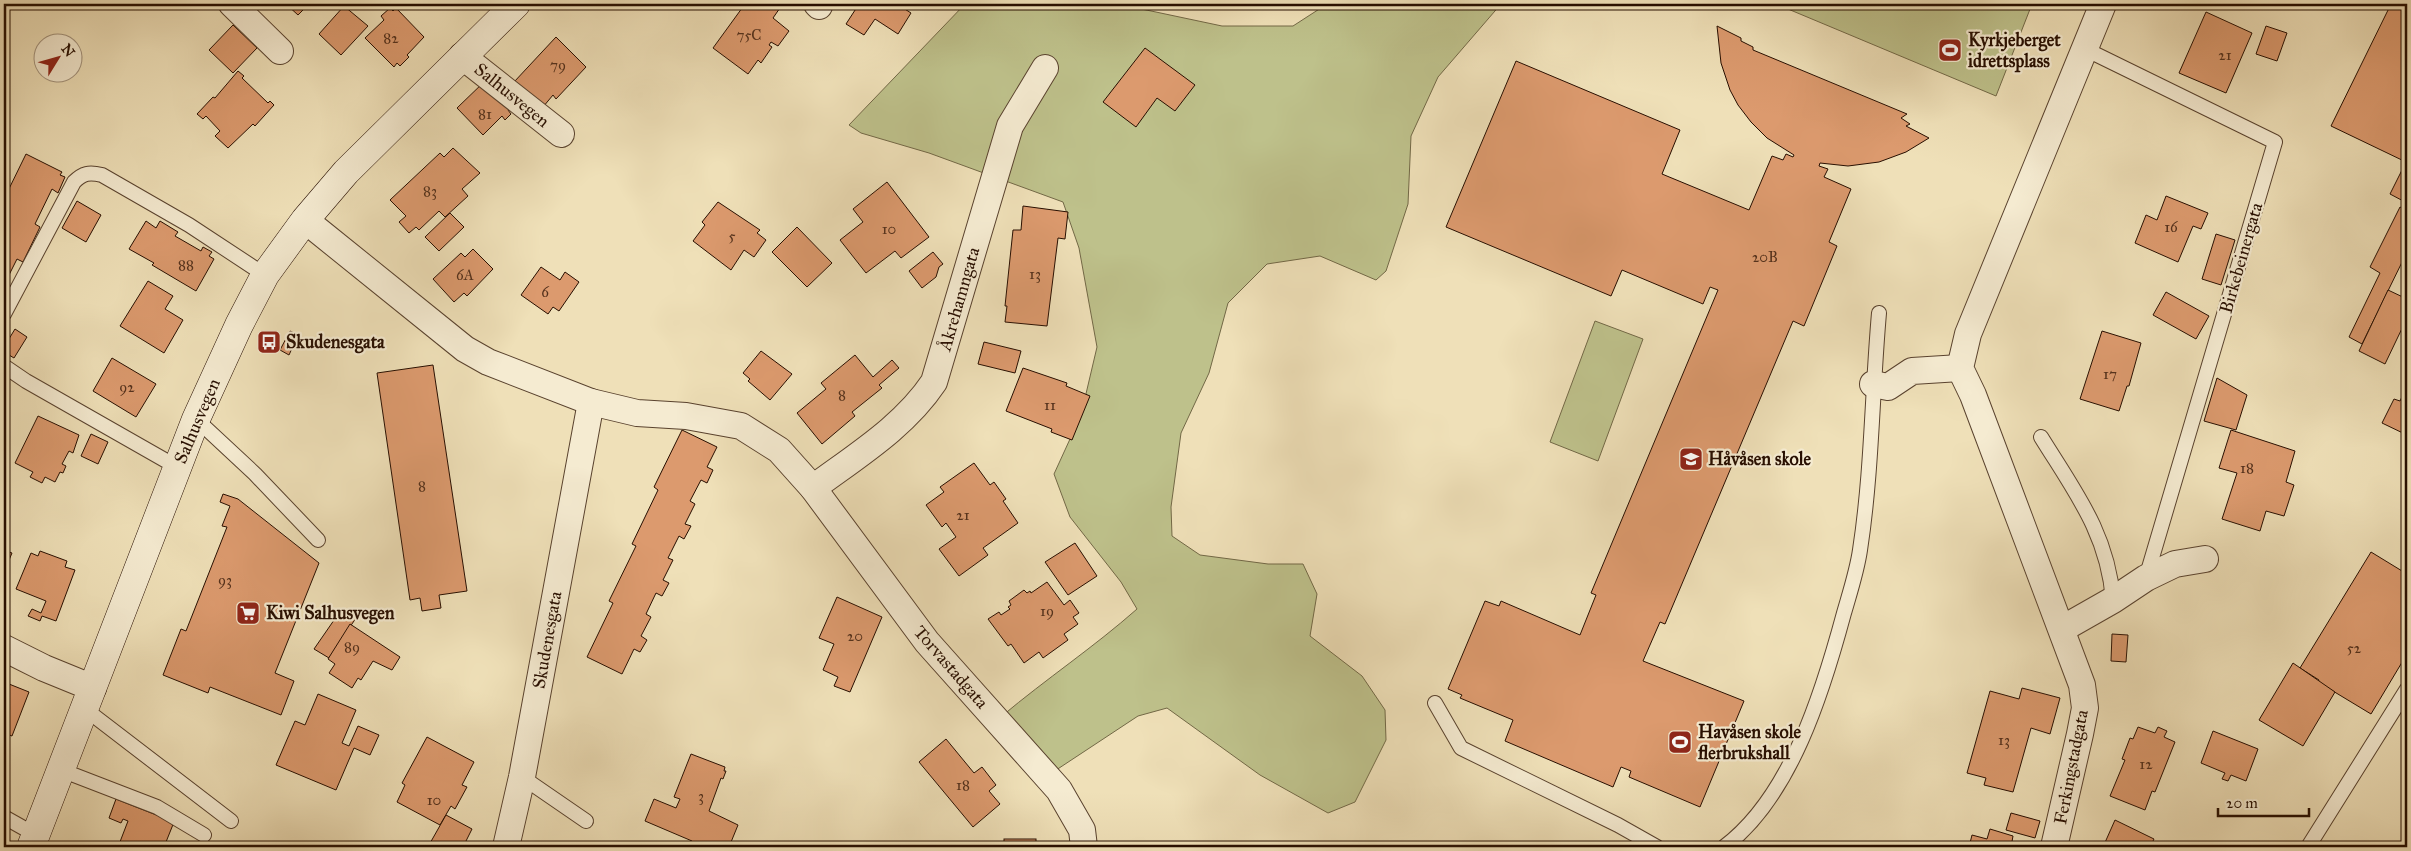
<svg xmlns="http://www.w3.org/2000/svg" width="2411" height="851" viewBox="0 0 2411 851" font-family="'IM FELL Great Primer',serif">
<style>
.green{fill:#bec18b;stroke:#726846}
.building{fill:#dc9a6e;stroke:#270e00}
.lines{fill:none;stroke-linecap:round;stroke-linejoin:round}
.lane-casing{stroke:#59422e;stroke-width:16}
.street-casing{stroke:#59422e;stroke-width:28}
.secondary-casing{stroke:#270e00;stroke-width:29}
.lane{stroke:#f5ebd1;stroke-width:14}
.street{stroke:#f5ebd1;stroke-width:26}
.secondary{stroke:#f5ebd1;stroke-width:28}
.labels{text-anchor:middle;stroke-width:4.5;stroke-linejoin:round;paint-order:stroke}
.number-label{font-size:15px;fill:#54311c}
.poi-label{font-size:18px;font-weight:bold;fill:#270e00;stroke:#f5ebd1;text-anchor:start}
.street-label{font-size:18px;fill:#270e00;stroke:#f5ebd1}
</style>
<rect width="100%" height="100%" fill="#efe0b8"/>
<filter id="stains"><feTurbulence type="fractalNoise" baseFrequency=".004" numOctaves="4"/><feColorMatrix values="0 0 0 0 .2 0 0 0 0 .09 0 0 0 0 .02 0 0 0 .5 -.17"/></filter>
<radialGradient id="worn" r=".72"><stop offset=".6" stop-color="#630" stop-opacity="0"/><stop offset="1" stop-color="#630" stop-opacity=".3"/></radialGradient>
<!-- green -->
<g class="green">
<path d="M965 4H1118L1222 26H1293L1327 4H1501L1438 77 1411 136 1408 204 1386 271 1376 280 1320 256 1267 264 1228 303 1209 373 1181 433 1171 507 1172 536 1200 555 1268 564H1303L1317 594 1310 636 1362 676 1385 710 1386 740 1355 802 1328 813 1260 775 1167 708 1138 716 1038 782 1002 716C1046 679 1094 647 1137 609L1121 582 1070 517 1054 474 1081 415 1097 347 1079 248 1063 202 929 153 861 133 849 125Z"/>
<polygon points="1776,4 2032,4 1996,96"/>
<polygon points="1595,321 1643,339 1598,461 1550,442"/>
</g>
<!-- building -->
<g class="building">
<polygon points="286,4 309,4 298,15"/>
<polygon points="745,4 780,4 782,5 773,18 789,31 778,46 771,42 769,45 772,47 761,63 758,60 748,74 713,48"/>
<polygon points="859,4 897,4 911,13 898,34 875,19 864,35 846,24"/>
<polygon points="2391,4 2407,4 2407,203 2390,194 2406,162 2331,126"/>
<polygon points="344,6 368,26 341,55 319,34"/>
<polygon points="390,8 393,11 396,8 424,37 407,55 409,57 400,66 397,63 394,67 365,38 384,20 381,16"/>
<polygon points="2206,12 2252,33 2226,93 2179,73"/>
<polygon points="233,25 257,48 233,73 209,50"/>
<polygon points="1717,26 1741,38 1741,41 1753,47 1753,50 1907,114 1901,118 1910,124 1906,126 1929,138 1906,152 1879,162 1848,166 1820,163 1819,166 1828,169 1824,177 1851,189 1829,242 1837,246 1804,326 1793,321 1665,624 1660,622 1643,661 1744,701 1700,807 1629,777 1631,771 1621,767 1613,787 1505,741 1513,720 1460,698 1462,695 1448,689 1485,601 1499,606 1501,601 1580,635 1596,595 1591,593 1718,290 1710,287 1703,304 1622,270 1611,296 1446,227 1516,61 1680,130 1662,174 1749,210 1772,156 1783,160 1786,154 1793,157 1794,155 1767,138 1751,122 1738,105 1730,90 1721,63"/>
<polygon points="2266,26 2287,33 2277,61 2256,54"/>
<polygon points="556,37 586,67 556,99 553,95 543,107 514,82"/>
<polygon points="1145,48 1195,85 1175,111 1157,98 1136,127 1103,102"/>
<polygon points="238,71 244,76 242,78 268,103 270,101 274,105 255,126 253,124 228,148 215,136 220,131 206,116 203,119 197,114 213,97 215,98"/>
<polygon points="486,80 512,107 508,110 511,114 505,120 502,116 483,135 457,108"/>
<polygon points="453,148 480,173 462,189 468,196 445,217 439,211 419,230 416,227 409,233 399,222 406,216 390,200 440,153 444,157"/>
<polygon points="26,154 62,172 60,175 65,177 58,193 52,189 35,224 40,227 23,262 17,259 4,285 4,199"/>
<polygon points="887,182 929,237 901,258 895,251 866,273 840,240 863,222 853,209"/>
<polygon points="2166,196 2208,213 2201,229 2193,226 2178,262 2135,243 2146,215 2157,220"/>
<polygon points="77,201 101,215 86,242 62,228"/>
<polygon points="718,202 760,230 757,233 766,240 754,257 744,250 731,270 693,241 705,225 702,222"/>
<polygon points="1023,206 1068,212 1065,239 1058,238 1047,326 1005,322 1007,306 1005,306 1013,230 1021,230"/>
<polygon points="2400,207 2407,210 2407,252 2362,344 2349,337 2380,273 2370,267"/>
<polygon points="450,213 464,227 439,251 425,237"/>
<polygon points="146,221 156,228 160,221 178,232 175,236 201,251 203,247 212,252 209,256 214,259 196,291 152,265 154,263 129,249"/>
<polygon points="797,227 832,263 807,287 772,252"/>
<polygon points="2216,234 2235,240 2221,285 2202,279"/>
<polygon points="473,249 493,269 467,296 464,293 454,302 433,279 461,253 465,257"/>
<polygon points="933,252 943,264 939,267 936,277 922,288 909,271"/>
<polygon points="541,267 560,280 565,272 579,282 559,311 553,307 548,314 521,295"/>
<polygon points="148,281 173,296 165,309 183,320 164,353 120,326"/>
<polygon points="2388,290 2407,299 2407,318 2385,364 2359,351"/>
<polygon points="2166,292 2209,316 2196,339 2153,315"/>
<polygon points="15,329 27,337 14,358 4,352 4,347"/>
<polygon points="290,331 298,335 289,355 280,350"/>
<polygon points="2102,331 2141,343 2129,386 2127,386 2119,411 2080,399"/>
<polygon points="984,342 1021,351 1015,373 978,364"/>
<polygon points="761,351 792,374 770,400 748,381 750,379 743,373"/>
<polygon points="855,355 873,377 892,360 899,368 879,385 882,388 852,412 855,416 822,444 797,413 826,389 821,383"/>
<polygon points="112,358 156,384 136,417 93,391"/>
<polygon points="433,365 467,591 439,595 441,608 422,611 420,598 410,600 377,373"/>
<polygon points="1023,368 1067,383 1066,386 1090,396 1072,440 1051,432 1052,429 1006,411"/>
<polygon points="2217,378 2247,395 2236,430 2204,421"/>
<polygon points="2407,386 2407,435 2382,423 2394,399 2400,401"/>
<polygon points="38,416 79,435 73,453 69,451 62,464 66,466 63,473 60,472 55,482 45,477 42,483 30,477 33,472 15,463"/>
<polygon points="682,430 717,447 707,467 713,470 707,483 701,480 690,501 695,504 685,524 691,526 684,539 679,536 668,558 673,560 663,580 669,583 662,596 656,593 646,614 651,617 641,636 647,640 640,652 634,649 622,674 587,657 613,603 609,601 636,546 632,544 658,490 654,487"/>
<polygon points="2231,430 2295,451 2286,482 2294,485 2284,516 2266,511 2260,531 2222,519 2237,473 2219,468"/>
<polygon points="91,434 108,442 98,464 81,456"/>
<polygon points="974,463 990,485 994,482 1006,499 1003,501 1018,523 983,548 988,555 959,576 939,549 956,537 946,523 942,527 926,505 944,492 940,487"/>
<polygon points="223,494 238,499 319,563 275,673 294,681 281,715 210,687 208,693 163,675 181,629 186,631 227,527 222,526 230,506 220,502"/>
<polygon points="1075,543 1097,576 1068,595 1045,562"/>
<polygon points="4,550 12,553 4,572"/>
<polygon points="40,551 67,561 65,567 75,570 56,621 42,616 40,621 28,616 32,609 41,613 46,601 16,589 31,553 38,556"/>
<polygon points="2371,552 2407,574 2407,654 2371,714 2318,682 2319,680 2300,668"/>
<polygon points="1047,582 1064,605 1070,600 1079,613 1073,617 1078,624 1064,634 1068,640 1043,658 1039,652 1024,663 1011,644 1008,646 988,619 999,612 1001,615 1010,609 1008,607 1011,605 1009,601 1024,590 1027,593 1030,591 1031,593"/>
<polygon points="837,597 882,617 850,692 834,686 838,677 823,670 834,644 819,638"/>
<polygon points="341,610 356,618 329,658 314,649"/>
<polygon points="350,624 400,657 392,670 373,661 361,680 358,678 352,688 329,673 335,664 328,659"/>
<polygon points="2112,634 2128,635 2126,662 2111,661"/>
<polygon points="2293,663 2335,692 2303,746 2259,720"/>
<polygon points="4,682 29,692 12,736 4,733"/>
<polygon points="2022,688 2060,698 2050,734 2031,728 2013,792 1984,785 1986,778 1967,773 1990,691 2019,699"/>
<polygon points="318,694 356,710 342,743 349,746 358,726 379,735 370,755 354,748 336,790 276,765 295,721 305,725"/>
<polygon points="2138,727 2155,733 2158,727 2167,731 2164,737 2175,742 2155,792 2152,791 2145,810 2110,796 2125,760 2122,759 2130,738 2133,739"/>
<polygon points="2213,731 2258,749 2246,781 2231,775 2228,781 2222,779 2225,773 2201,763"/>
<polygon points="427,737 474,762 462,785 467,787 455,809 451,806 440,825 397,802 405,785 402,783"/>
<polygon points="946,739 974,773 982,767 996,785 989,791 1000,804 973,827 919,762"/>
<polygon points="691,754 725,767 724,771 726,771 723,779 721,778 709,811 738,825 729,847 702,847 691,843 692,841 645,821 654,799 676,808 680,799 674,797"/>
<polygon points="116,799 174,822 164,847 118,847 128,821 123,819 121,823 109,818"/>
<polygon points="2011,813 2040,821 2035,838 2006,830"/>
<polygon points="446,815 472,829 463,847 434,847 429,845"/>
<polygon points="2115,820 2154,839 2150,847 2103,847"/>
<polygon points="1990,829 2013,836 2011,847 1969,847 1972,835 1987,839"/>
<rect x="1004" y="839" width="32" height="8"/>
</g>
<g class="lines">
<!-- lane casing -->
<g class="lane-casing">
<g id="lane">
<polyline points="2085,49 2275,142 2146,578"/>
<path d="M4 314 74 182C83 173 89 172 102 175L189 225 265 275"/>
<polyline points="4,366 26,381 177,467"/>
<polyline points="196,419 255,474 318,540"/>
<path d="M2041 437C2075 492 2108 534 2113 600"/>
<polyline points="1435,703 1461,748 1618,825 1657,847"/>
<polyline points="85,709 231,821"/>
<polyline points="61,770 157,807 204,835"/>
<polyline points="522,777 586,821"/>
<polyline points="4,817 36,835"/>
<path d="M1724 847C1791 797 1823 691 1844 613 1850 592 1857 571 1860 550 1872 472 1872 392 1879 313"/>
<polyline points="2308,847 2407,689"/>
</g>
</g>
<!-- street casing -->
<g class="street-casing">
<g id="street">
<polyline points="232,4 280,51"/>
<polyline points="817,4 819,6"/>
<polyline points="462,56 561,134"/>
<polyline points="305,220 465,349 488,362 591,402 637,413 686,416 741,426 779,450 813,488 927,642 1059,790 1082,830 1084,847"/>
<polyline points="1873,384 1888,387 1912,371 1960,368"/>
<path d="M813 488C856 456 904 427 934 382L1010 126 1045 68"/>
<polyline points="2062,629 2113,600 2146,578 2175,564 2205,559"/>
<polyline points="4,648 44,668 93,688"/>
<polyline points="506,847 522,777 591,402"/>
<polyline points="2054,847 2080,734 2085,708 2082,685 1973,395 1960,368 1968,334 2103,4"/>
</g>
</g>
<!-- secondary casing -->
<g class="secondary-casing">
<polyline id="secondary" points="31,847 196,419 239,325 265,275 305,220 346,172 516,4"/>
</g>
<!-- lane -->
<use href="#lane" class="lane"/>
<!-- street -->
<use href="#street" class="street"/>
<!-- secondary -->
<use href="#secondary" class="secondary"/>
</g>
<!-- icons -->
<defs>
<g id="stadium-square" transform="scale(1.25)"><rect x="-9" y="-9" width="18" height="18" rx="4" fill="#8f2418" stroke="#f5ebd1"/><path d="M0-5a6.5 5 0 1 0 0 10a6.5 5 0 1 0 0-10ZM-3.5-1.8h7v3.6h-7Z" fill="#fff"/></g>
<g id="bus-square" transform="scale(1.25)"><rect x="-9" y="-9" width="18" height="18" rx="4" fill="#8f2418" stroke="#f5ebd1"/><path d="M-5-6H5V4H4V6H2V4H-2V6H-4V4H-5ZM-3.5-4V0h7V-4ZM-3.5 1.2v1.5H-2V1.2ZM2 1.2v1.5H3.5V1.2Z" fill="#fff"/></g>
<g id="school-square" transform="scale(1.25)"><rect x="-9" y="-9" width="18" height="18" rx="4" fill="#8f2418" stroke="#f5ebd1"/><path d="M0-5L7-2L0 1L-7-2ZM-4 1L0 2.5L4 1V4Q0 6-4 4Z" fill="#fff"/></g>
<g id="supermarket-square" transform="scale(1.25)"><rect x="-9" y="-9" width="18" height="18" rx="4" fill="#8f2418" stroke="#f5ebd1"/><path d="M-6-5.5h2.5l.6 2H6L4.5 2H-2.5L-4.4-4H-6ZM-1.5 3.2a1.3 1.3 0 1 0 .1 0ZM3 3.2a1.3 1.3 0 1 0 .1 0Z" fill="#fff"/></g>
</defs>
<g fill-rule="evenodd">
<use href="#stadium-square" x="1950" y="50"/>
<use href="#bus-square" x="269" y="342"/>
<use href="#school-square" x="1691" y="459"/>
<use href="#supermarket-square" x="248" y="613"/>
<use href="#stadium-square" x="1680" y="742"/>
</g>
<g class="labels">
<!-- number labels -->
<g class="number-label">
<text x="749" y="40">75C</text>
<text x="391" y="43">82</text>
<text x="2225" y="60">21</text>
<text x="558" y="70">79</text>
<text x="485" y="119">81</text>
<text x="430" y="196">83</text>
<text x="2171" y="232">16</text>
<text x="889" y="234">10</text>
<text x="732" y="241">5</text>
<text x="1765" y="262">20B</text>
<text x="186" y="270">88</text>
<text x="1035" y="279">13</text>
<text x="465" y="280">6A</text>
<text x="545" y="297">6</text>
<text x="2110" y="379">17</text>
<text x="127" y="392">92</text>
<text x="842" y="400">8</text>
<text x="1050" y="410">11</text>
<text x="2247" y="473">18</text>
<text x="422" y="491">8</text>
<text x="963" y="520">21</text>
<text x="225" y="585">93</text>
<text x="1047" y="616">19</text>
<text x="855" y="641">20</text>
<text x="352" y="652">89</text>
<text x="2354" y="653">52</text>
<text x="2004" y="745">13</text>
<text x="2146" y="769">12</text>
<text x="963" y="790">18</text>
<text x="701" y="801">3</text>
<text x="434" y="805">10</text>
</g>
<!-- poi labels -->
<g class="poi-label">
<text x="1968" y="46">Kyrkjeberget<tspan x="1968" dy="21">idrettsplass</tspan></text>
<text x="286" y="348">Skudenesgata</text>
<text x="1708" y="465">Håvåsen skole</text>
<text x="266" y="619">Kiwi Salhusvegen</text>
<text x="1698" y="738">Havåsen skole<tspan x="1698" dy="21">flerbrukshall</tspan></text>
</g>
<!-- street labels -->
<g class="street-label">
<text transform="translate(512 95) rotate(39)" y="6">Salhusvegen</text>
<text transform="translate(2241 258) rotate(-74)" y="6">Birkebeinergata</text>
<text transform="translate(959 299) rotate(-74)" y="6">Åkrehamngata</text>
<text transform="translate(197 421) rotate(-67)" y="6">Salhusvegen</text>
<text transform="translate(547 640) rotate(-80)" y="6">Skudenesgata</text>
<text transform="translate(951 667) rotate(49)" y="6">Torvastadgata</text>
<text transform="translate(2071 767) rotate(-79)" y="6">Ferkingstadgata</text>
</g>
</g>
<!-- margin -->
<rect width="2411" height="851" fill="none" stroke="#efe0b8" stroke-width="20"/>
<rect x="5" y="5" width="2401" height="841" fill="none" stroke="#270e00" stroke-width="2.5"/>
<rect x="10" y="10" width="2391" height="831" fill="none" stroke="#270e00"/>
<!-- north arrow -->
<g transform="translate(58 58) rotate(53)"><circle r="24" fill="#f5ebd1" stroke="#a3937d"/>
<path d="M0-4L9 19L0 12L-9 19Z" fill="#8f2418"/>
<text y="-8" font-size="14" font-weight="bold" text-anchor="middle" fill="#270e00">N</text>
</g>
<!-- scale -->
<path d="M2218 808v8h91v-8" fill="none" stroke="#270e00" stroke-width="2.5"/>
<text x="2226" y="808" font-size="15" fill="#270e00" stroke="#f5ebd1" stroke-width="4" paint-order="stroke">20 m</text>
<rect width="100%" height="100%" filter="url(#stains)"/>
<rect width="100%" height="100%" fill="url(#worn)"/>
</svg>
